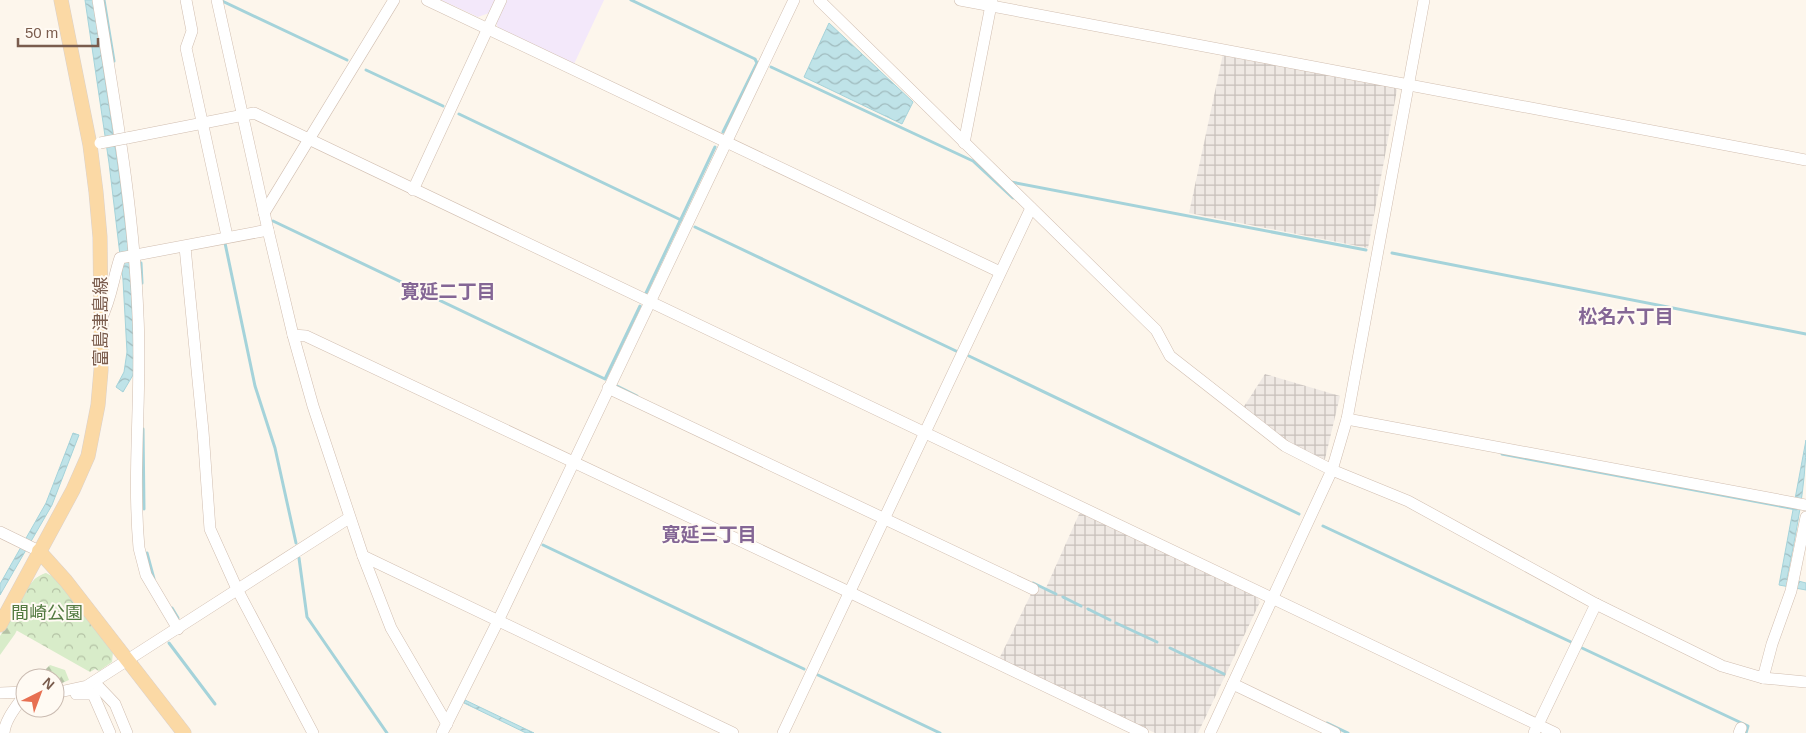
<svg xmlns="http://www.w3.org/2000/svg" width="1806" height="733" viewBox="0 0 1806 733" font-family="Helvetica,'Noto Sans JP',sans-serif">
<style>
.industrial{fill:url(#industrial-grid)}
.education{fill:#f3e8fa}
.forest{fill:url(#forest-firs)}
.park{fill:url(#park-crowns)}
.water{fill:url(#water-waves);stroke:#a5d3da}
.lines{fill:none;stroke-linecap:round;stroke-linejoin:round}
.stream{stroke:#a5d3da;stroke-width:3}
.minor-casing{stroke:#d1beb0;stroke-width:12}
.major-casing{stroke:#dad1cd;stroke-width:15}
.minor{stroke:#fff;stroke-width:11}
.major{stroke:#fbd9a5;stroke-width:14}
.minor-bridge-casing{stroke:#d1beb0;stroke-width:12;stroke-linecap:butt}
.minor-bridge{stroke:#fff;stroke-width:11}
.labels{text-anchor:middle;stroke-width:4;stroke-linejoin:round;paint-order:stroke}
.street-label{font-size:18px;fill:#7a5c4d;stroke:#fffaf3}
.park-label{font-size:18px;fill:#537a41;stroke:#fffaf3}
.neighbourhood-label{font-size:19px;font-weight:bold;fill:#846695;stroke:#fffaf3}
</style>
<defs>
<pattern id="industrial-grid" width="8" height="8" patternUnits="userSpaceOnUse" patternTransform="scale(1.25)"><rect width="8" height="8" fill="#efe9e4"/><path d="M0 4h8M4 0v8" fill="none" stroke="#c7c0bb"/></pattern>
<pattern id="forest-firs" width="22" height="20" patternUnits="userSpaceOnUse" patternTransform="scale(1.25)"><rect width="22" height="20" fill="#d8ecc9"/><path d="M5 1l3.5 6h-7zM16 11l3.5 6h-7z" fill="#b4c2a5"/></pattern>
<pattern id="park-crowns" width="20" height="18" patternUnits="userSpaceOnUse" patternTransform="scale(1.25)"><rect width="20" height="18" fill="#d8ecc9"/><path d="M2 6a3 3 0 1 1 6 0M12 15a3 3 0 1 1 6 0" fill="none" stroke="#b4c2a5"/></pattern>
<pattern id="water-waves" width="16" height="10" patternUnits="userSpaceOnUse" patternTransform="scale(1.25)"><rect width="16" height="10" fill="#bfe3e8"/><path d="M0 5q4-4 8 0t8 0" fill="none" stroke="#a0bbbe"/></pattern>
</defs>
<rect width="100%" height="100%" fill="#fdf6ec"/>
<!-- industrial -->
<g class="industrial">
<polygon points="1223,54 1393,86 1397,90 1368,248 1189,213"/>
<polygon points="1265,374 1340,396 1325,459 1321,462 1287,443 1243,408"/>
<polygon points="1080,512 1257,597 1260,602 1198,733 1155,733 999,659 1035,586 1045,590"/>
</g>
<!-- education -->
<g class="education">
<polygon points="441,0 496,0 489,13 478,17"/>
<polygon points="507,0 604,0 574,64 498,28 496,22"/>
</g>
<!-- forest -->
<g class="forest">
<polygon points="46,573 15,634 0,655 0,636 31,584 36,578"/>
<polygon points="50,665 65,670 69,680 55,686 55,678 44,678 46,669"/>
</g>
<!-- park -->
<path class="park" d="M46 573 58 579 113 652 112 662 99 671 95 669 90 672 7 625C16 609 27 578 46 573Z"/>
<!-- water -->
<g class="water">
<polygon points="85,0 93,0 120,180 130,265 135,365 133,375 123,392 116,387 124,372 127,352 123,280 109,163"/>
<polygon points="829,23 913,102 902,124 804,77"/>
<polygon points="73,433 79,435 52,505 0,595 0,584 46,503"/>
<path d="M1806 440C1806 487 1796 532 1787 578L1806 583V590L1779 585Z"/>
<polygon points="465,700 534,733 526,733 464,703"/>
</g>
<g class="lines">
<!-- stream -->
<g class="stream">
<polyline points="104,0 114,61"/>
<polyline points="631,0 755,59 757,63 723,132"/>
<polyline points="222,1 347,60"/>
<polyline points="771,67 973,161 1013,198"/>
<polyline points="366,70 443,106"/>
<polyline points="459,114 681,220"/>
<polyline points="1011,182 1366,250"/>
<polyline points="273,221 605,379 640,306"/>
<polyline points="695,227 956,351"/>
<polyline points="225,243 255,386 275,448 296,543"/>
<polyline points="1392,253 1806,334"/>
<polyline points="141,263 142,283"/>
<polyline points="646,293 715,147"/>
<polyline points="969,356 1299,514"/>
<polyline points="617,386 637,396"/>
<polyline points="143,429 144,509"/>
<polyline points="1502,454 1796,509"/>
<polyline points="1323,526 1571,642"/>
<polyline points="543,545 804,669"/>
<polyline points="147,553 154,579"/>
<polyline points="299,558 307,617 387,733"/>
<polyline points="1033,583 1056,594"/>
<polyline points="1063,597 1081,606"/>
<polyline points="172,608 178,618"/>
<polyline points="1088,609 1110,620"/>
<polyline points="1116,623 1157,642"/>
<polyline points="169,643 215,704"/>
<polyline points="1170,648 1224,674"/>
<polyline points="1582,648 1748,726 1746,733"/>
<polyline points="818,675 940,733"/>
<polyline points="1327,723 1348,733"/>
</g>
<!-- minor casing -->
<g class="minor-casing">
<g id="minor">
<path d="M98 0C115 105 134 210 138 316 142 393 132 471 139 548L146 575 178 629"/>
<polyline points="186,0 192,31 186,48 227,236"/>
<polyline points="217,0 268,230 293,335 313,406 363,556 391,628 447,724"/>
<polyline points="427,0 1000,272"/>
<polyline points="819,0 1156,330 1170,356 1285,446 1332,470 1408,501 1596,604 1722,666 1763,678 1806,682"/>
<polyline points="960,0 1806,160"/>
<polyline points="127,138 254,113 1555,733"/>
<polyline points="964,143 992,0"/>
<polyline points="413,190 501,0"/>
<polyline points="264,213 394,0"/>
<polyline points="185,247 203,431 210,529 237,589 313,733"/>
<path d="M101 319C111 300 113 279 120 258L268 230"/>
<polyline points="293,335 306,336 849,592 1143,733"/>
<polyline points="608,388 1033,589"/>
<polyline points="1347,419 1806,505"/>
<polyline points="0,532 39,551"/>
<polyline points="363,556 733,733"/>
<polyline points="1763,678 1772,644 1791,591 1806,517"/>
<polyline points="94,682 115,704 127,733"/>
<polyline points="1233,684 1335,733"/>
<polyline points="0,693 25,692"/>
<polyline points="55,693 87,686 349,518"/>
<polyline points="76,694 93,694 110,733"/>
<path d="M4 733C5 719 17 706 25 694"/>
<polyline points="442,733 498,621 794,0"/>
<polyline points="783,733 1031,208"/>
<polyline points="1210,733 1332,470 1347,419 1424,0"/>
<polyline points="1534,733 1596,604"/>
<polyline points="1739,733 1741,728"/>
</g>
</g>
<!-- major casing -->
<g class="major-casing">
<g id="major">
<polyline points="39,551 66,581 184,733"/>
<polyline points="0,625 73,490 88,456 98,405 101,370 101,319 100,237 96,192 90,145 61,0"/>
</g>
</g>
<!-- minor -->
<use href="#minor" class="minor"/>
<!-- major -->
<use href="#major" class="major"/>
<!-- minor-bridge casing -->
<g class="minor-bridge-casing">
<polyline id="minor-bridge" points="100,143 127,138"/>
</g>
<!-- minor-bridge -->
<use href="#minor-bridge" class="minor-bridge"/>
</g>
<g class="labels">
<!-- street labels -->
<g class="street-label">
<text transform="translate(101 322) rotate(-90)" y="6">富島津島線</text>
</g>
<!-- park labels -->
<g class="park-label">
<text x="47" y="619">間崎公園</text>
</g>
<!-- neighbourhood labels -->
<g class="neighbourhood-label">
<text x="448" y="298">寛延二丁目</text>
<text x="1626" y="323">松名六丁目</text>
<text x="709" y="541">寛延三丁目</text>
</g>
</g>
<!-- north arrow -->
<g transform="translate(40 693) rotate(42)"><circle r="24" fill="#fffaf3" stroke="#cabbb1"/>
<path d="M0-4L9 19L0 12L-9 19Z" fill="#e76f51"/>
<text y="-8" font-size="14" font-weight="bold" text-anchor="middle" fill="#7a5c4d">N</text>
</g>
<!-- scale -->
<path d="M18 38v8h80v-8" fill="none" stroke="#7a5c4d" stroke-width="2.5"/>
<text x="25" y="38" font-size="15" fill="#7a5c4d" stroke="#fffaf3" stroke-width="4" paint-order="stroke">50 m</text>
</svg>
